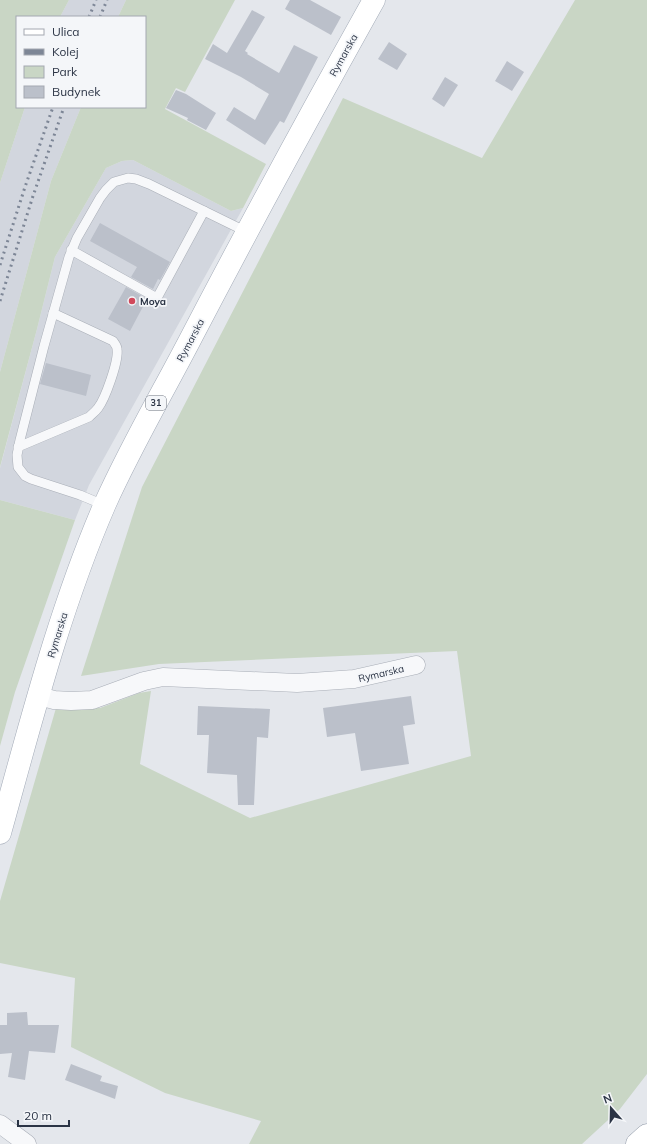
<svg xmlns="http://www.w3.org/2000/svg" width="647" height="1144" viewBox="0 0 647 1144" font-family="Mulish,sans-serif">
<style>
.built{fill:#d2d6de}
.green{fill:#c9d6c5}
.building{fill:#bbc0ca}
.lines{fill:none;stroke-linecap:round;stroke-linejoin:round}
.lane-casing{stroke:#a9aeb7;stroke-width:10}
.street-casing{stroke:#a9aeb7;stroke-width:19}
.primary-casing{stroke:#a3abb8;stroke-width:23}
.highway-casing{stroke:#8b94a3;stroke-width:23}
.lane{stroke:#f7f8fa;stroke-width:9}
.street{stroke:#f7f8fa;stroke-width:18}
.primary{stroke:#fff;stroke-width:22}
.highway{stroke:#fff;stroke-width:22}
.rail{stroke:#7d8696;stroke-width:3;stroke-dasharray:2 4;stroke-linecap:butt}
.poi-dot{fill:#d1495b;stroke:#f4f6f9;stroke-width:1.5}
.labels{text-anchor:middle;stroke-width:3.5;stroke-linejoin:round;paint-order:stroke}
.shield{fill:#f4f6f9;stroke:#676e7b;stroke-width:1}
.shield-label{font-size:9px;font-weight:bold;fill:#2b3445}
.street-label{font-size:10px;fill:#2b3445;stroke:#f4f6f9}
.poi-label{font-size:10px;font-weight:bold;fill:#2b3445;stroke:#f4f6f9;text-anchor:start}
</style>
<rect width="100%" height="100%" fill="#e4e7ec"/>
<!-- built -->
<g class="built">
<polygon points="69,0 126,0 118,17 60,17"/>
<polygon points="25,107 81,107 51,181 0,372 0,183"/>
<polygon points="133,160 231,211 243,208 89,485 75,520 0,500 0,468 37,329 55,257 106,168 122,161"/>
</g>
<!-- green -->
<g class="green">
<polygon points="0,0 69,0 60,17 17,17 17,107 25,107 0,183"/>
<polygon points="126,0 235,0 185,92 176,88 165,109 266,164 243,208 231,211 133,160 122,161 106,168 55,257 37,329 0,467 0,372 51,181 81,107 145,107 145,17 118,17"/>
<polygon points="575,0 647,0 647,1074 620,1109 582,1144 249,1144 261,1121 165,1093 71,1047 75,978 0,963 0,901 56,708 100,708 139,693 151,691 140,764 250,818 471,756 457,651 159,664 81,676 142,487 343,98 482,158"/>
<polygon points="0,500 75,520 15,692 0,746"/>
</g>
<!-- building -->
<g class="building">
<polygon points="290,0 310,0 341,17 331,35 285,9"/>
<polygon points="252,10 265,17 245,51 248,53 247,54 279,73 294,45 318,57 284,123 280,121 265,145 226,120 234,107 255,120 269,94 241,77 205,59 213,44 227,53"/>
<polygon points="389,42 407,54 397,70 378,59"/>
<polygon points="507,61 524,72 512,91 495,81"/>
<polygon points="445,77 458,85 444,107 432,99"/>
<polygon points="176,90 186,94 216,113 206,130 187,120 188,118 166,108"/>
<polygon points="100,223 170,262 160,280 158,279 153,289 131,277 137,267 90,241"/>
<polygon points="126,287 147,299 130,331 108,319"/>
<polygon points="46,363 91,375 86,396 40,384"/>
<polygon points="411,696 415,724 403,726 409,764 361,771 355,733 327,737 323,708"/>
<polygon points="198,706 270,709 268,738 257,737 254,805 238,805 237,775 207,773 209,735 197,735"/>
<polygon points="27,1012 28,1025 59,1025 55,1053 29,1051 25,1080 8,1077 12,1053 0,1054 0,1025 7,1025 7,1013"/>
<polygon points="71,1064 102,1076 100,1081 118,1086 115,1099 65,1080"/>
</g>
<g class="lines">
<!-- lane casing -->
<g class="lane-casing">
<g id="lane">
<polyline points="71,250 157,298 204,211"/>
<path d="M18 447 89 417C92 414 95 412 98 408 105 399 119 361 117 349 117 346 115 344 113 341L53 313"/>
<polyline points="104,505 80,495 31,479 25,476 18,467 17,455 20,440 44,346 69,257 77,238 100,198 106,190 114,182 128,178 136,179 149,184 247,232"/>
</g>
</g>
<!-- street casing -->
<g class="street-casing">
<g id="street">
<polyline points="39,696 54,700 71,701 92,700 144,681 163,677 297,683 354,679 416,665"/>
<polyline points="0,1124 27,1144"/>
</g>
</g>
<!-- primary casing -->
<g class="primary-casing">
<path id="primary" d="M0 833C31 722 59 610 105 504 131 446 163 392 192 336 251 223 312 111 374 0"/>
</g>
<!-- highway casing -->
<g class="highway-casing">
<polyline id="highway" points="637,1144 647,1135"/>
</g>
<!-- lane -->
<use href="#lane" class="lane"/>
<!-- street -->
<use href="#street" class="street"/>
<!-- primary -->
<use href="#primary" class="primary"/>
<!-- highway -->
<use href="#highway" class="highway"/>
<!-- rail -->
<g class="rail">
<polyline points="89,17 96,0"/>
<polyline points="100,17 107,0"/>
<polyline points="0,265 25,187 53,107"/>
<polyline points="0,301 33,196 64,107"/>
</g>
</g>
<!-- markers -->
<circle class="poi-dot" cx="132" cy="301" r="4"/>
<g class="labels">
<!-- shield labels -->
<rect class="shield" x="146" y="396" width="20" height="14" rx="3"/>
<g class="shield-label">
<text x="156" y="406">31</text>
</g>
<!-- street labels -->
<g class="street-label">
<text transform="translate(343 55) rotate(-61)" y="4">Rymarska</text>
<text transform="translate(190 340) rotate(-62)" y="4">Rymarska</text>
<text transform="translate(57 635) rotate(-73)" y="4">Rymarska</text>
<text transform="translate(381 673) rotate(-13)" y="4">Rymarska</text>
</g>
<!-- poi labels -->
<g class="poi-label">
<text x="140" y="305">Moya</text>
</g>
</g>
<!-- legend -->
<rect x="16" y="16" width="130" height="92" fill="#f4f6f9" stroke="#a4a8b1"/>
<rect x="24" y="29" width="20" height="6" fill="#ffffff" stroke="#a4a8b1"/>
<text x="52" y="36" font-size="12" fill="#2b3445">Ulica</text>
<rect x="24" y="49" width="20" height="6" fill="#7d8696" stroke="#a4a8b1"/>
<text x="52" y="56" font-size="12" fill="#2b3445">Kolej</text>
<rect x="24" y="66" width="20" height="12" fill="#c9d6c5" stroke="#a4a8b1"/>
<text x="52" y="76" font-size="12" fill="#2b3445">Park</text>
<rect x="24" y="86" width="20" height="12" fill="#bbc0ca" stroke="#a4a8b1"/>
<text x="52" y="96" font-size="12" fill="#2b3445">Budynek</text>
<!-- north arrow -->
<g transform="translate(611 1108) rotate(340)" stroke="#f4f6f9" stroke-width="3" paint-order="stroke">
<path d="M0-3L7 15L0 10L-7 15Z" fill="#2b3445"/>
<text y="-6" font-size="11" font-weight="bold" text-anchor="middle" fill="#2b3445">N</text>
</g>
<!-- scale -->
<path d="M18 1120v6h51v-6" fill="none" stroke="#2b3445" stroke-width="2"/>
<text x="24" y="1120" font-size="12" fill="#2b3445" stroke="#f4f6f9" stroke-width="3" paint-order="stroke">20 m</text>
</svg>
